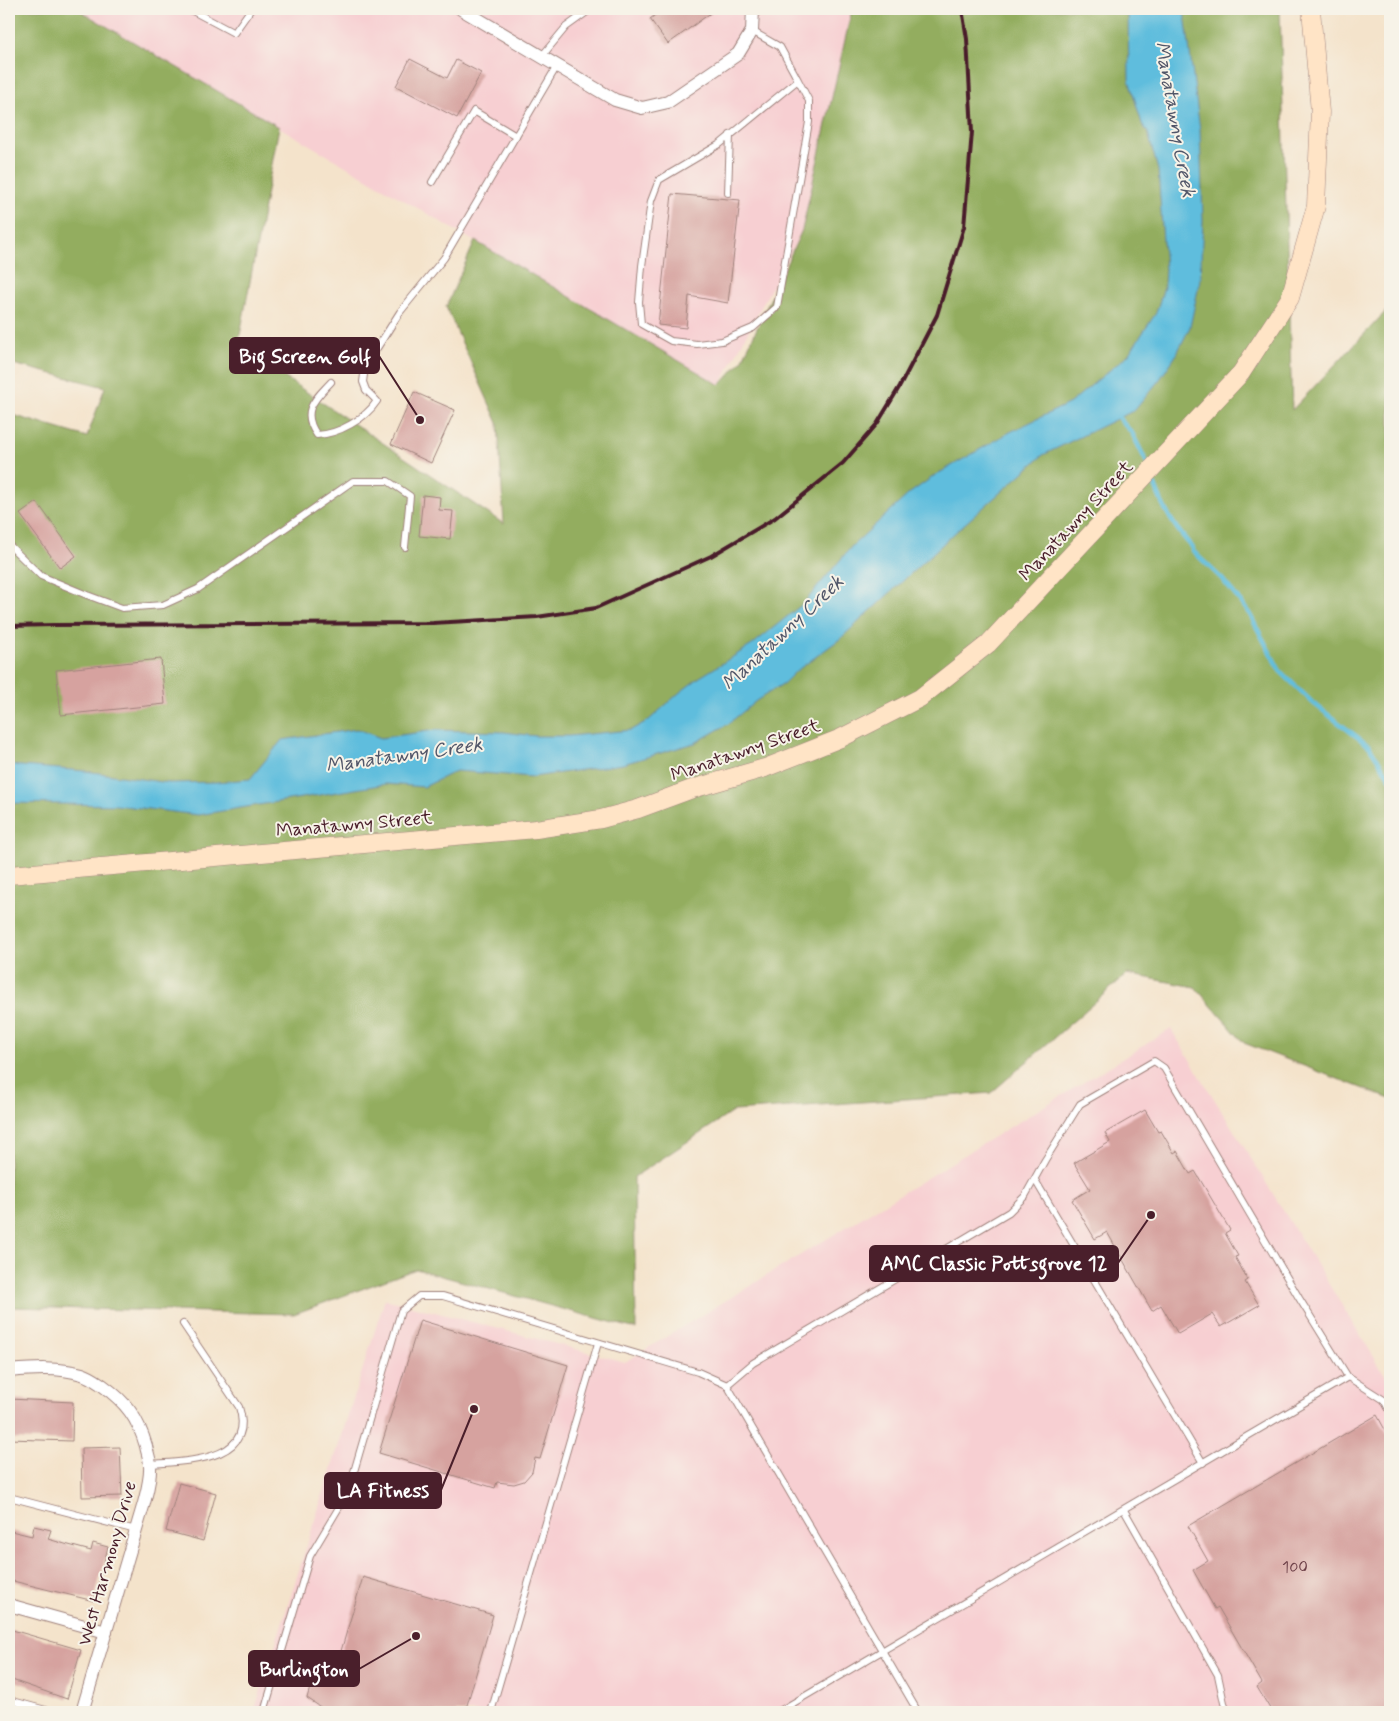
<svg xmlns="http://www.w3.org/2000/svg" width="1399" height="1721" viewBox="0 0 1399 1721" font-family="Mynerve,sans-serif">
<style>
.built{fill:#f7cfd2}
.forest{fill:#93ad5f;stroke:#6e6645}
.water{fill:#5fbddd;stroke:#546e84}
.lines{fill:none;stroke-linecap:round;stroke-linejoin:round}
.stream{stroke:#5fbddd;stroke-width:4.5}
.building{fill:#d6a29f}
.lane-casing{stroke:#9f817b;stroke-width:8}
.street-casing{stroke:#9f817b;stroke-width:14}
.secondary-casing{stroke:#9f817b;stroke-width:19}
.lane{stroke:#fff;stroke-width:6}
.street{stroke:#fff;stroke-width:12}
.secondary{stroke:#ffe4c6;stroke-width:18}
.rail{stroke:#4a1f2b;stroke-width:4}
.labels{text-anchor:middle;stroke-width:4;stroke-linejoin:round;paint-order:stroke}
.number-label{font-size:16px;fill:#6d4048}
.street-label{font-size:19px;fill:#4a1f2b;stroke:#f7f3e8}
.water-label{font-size:20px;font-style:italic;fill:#515669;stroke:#f7f3e8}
.leader{fill:none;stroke:#4a1f2b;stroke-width:2}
.callout-dot{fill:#4a1f2b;stroke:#f7f3e8;stroke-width:2}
.callout{fill:#4a1f2b;stroke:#4a1f2b;stroke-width:2}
.callout-label{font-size:20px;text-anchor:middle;font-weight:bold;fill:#fff}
</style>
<rect width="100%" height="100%" fill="#f7f3e8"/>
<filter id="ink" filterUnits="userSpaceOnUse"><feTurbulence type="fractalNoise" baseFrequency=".02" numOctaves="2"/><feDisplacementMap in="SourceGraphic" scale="10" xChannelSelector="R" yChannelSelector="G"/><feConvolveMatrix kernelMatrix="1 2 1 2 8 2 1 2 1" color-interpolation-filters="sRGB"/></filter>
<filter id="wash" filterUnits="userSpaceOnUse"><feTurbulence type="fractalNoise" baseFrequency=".0096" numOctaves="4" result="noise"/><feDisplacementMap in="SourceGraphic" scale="20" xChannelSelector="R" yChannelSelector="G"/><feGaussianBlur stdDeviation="1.12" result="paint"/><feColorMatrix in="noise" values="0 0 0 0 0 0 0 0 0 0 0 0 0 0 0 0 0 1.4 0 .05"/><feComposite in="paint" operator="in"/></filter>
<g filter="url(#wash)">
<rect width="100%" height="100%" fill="#f4e3cb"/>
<!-- built -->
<g class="built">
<polygon points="77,9 852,9 802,230 720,385"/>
<polygon points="1171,1029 1390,1383 1390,1712 254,1712 385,1299 625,1362"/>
</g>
<!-- forest -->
<polygon class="forest" points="9,9 77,9 279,127 237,351 284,377 504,524 498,423 446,307 475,241 720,385 742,361 802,230 852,9 1280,9 1292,410 1390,307 1390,1099 1244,1043 1195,987 1127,974 991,1093 734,1111 634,1177 636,1329 416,1269 294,1314 9,1307 9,414 87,437 105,387 9,363"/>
<!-- water -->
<polygon class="water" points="1128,9 1183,9 1186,22 1200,130 1203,221 1200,280 1190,327 1175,357 1160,379 1135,410 1043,455 960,528 840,639 795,672 784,683 756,701 728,724 695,743 623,764 533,777 456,771 424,787 386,784 198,815 115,805 9,803 9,765 85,771 169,783 216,782 250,779 282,740 357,729 381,738 435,730 504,732 536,736 569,736 631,730 649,720 679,693 700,677 752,645 804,603 852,546 910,493 934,476 1010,432 1070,403 1128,355 1156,313 1164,287 1165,269 1158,170 1148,133 1142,124 1129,80"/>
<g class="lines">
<!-- stream -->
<g class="stream">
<polyline points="1116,415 1132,433 1149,467"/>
<path d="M1155 485C1164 511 1175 528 1193 548V551L1222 579 1239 600 1249 613 1280 671 1313 703 1369 746 1390 778"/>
</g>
</g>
<g id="blocks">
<!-- building -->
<g class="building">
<polygon points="663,9 716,9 668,44 650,19"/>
<polygon points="410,59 447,78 456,60 481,73 457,118 396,86"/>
<polygon points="672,194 740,200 728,303 689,296 686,328 658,325"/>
<polygon points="414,392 455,410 431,463 391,444"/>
<polygon points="423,495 440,497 439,510 453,511 450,539 419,536"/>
<polygon points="37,502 76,556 60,568 20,514"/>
<polygon points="161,659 165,704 61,715 56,670"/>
<polygon points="1145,1110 1158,1132 1161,1131 1174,1153 1177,1151 1190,1174 1195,1171 1230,1230 1225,1233 1238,1256 1235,1257 1248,1280 1245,1282 1259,1305 1221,1327 1212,1314 1178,1334 1161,1305 1152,1311 1107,1232 1095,1239 1072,1200 1090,1189 1074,1163 1110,1142 1105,1133"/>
<polygon points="420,1320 568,1365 540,1459 535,1458 532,1472 524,1481 514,1484 497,1482 495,1488 379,1453"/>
<polygon points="9,1399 73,1402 72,1441 9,1439"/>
<polygon points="1377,1415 1390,1439 1390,1712 1272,1712 1257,1687 1262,1683 1218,1607 1215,1609 1193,1570 1208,1561 1188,1526"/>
<polygon points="120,1447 122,1496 82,1497 81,1448"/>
<polygon points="179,1483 216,1493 203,1541 166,1531"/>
<polygon points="34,1526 51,1530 48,1539 65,1544 91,1551 93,1543 108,1547 94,1601 9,1580 9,1538 11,1531 32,1536"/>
<polygon points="363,1577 493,1615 465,1712 328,1712 307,1698 311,1684 305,1682 312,1658 328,1658 338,1661"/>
<polygon points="9,1629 81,1650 67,1699 9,1679"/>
</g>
</g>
</g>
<g filter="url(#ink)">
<use href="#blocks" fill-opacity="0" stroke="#9f817b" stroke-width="1"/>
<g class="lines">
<!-- lane casing -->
<g class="lane-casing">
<g id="lane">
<polyline points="189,9 234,33 251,9"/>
<polyline points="752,31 780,47 798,80 720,144 659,180 651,201 642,266 639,302 641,324 671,341 697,344 722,341 753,328 777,307 809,122 809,101 798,80"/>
<polyline points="542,56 566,27 591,9"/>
<polyline points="432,182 474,111 516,136"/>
<polyline points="728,193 730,135"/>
<path d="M331 382C315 399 300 411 317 435 339 434 365 419 377 401L366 390 363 382 365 367 400 312 444 258 557 66"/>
<polyline points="9,545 41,576 87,595 122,608 163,605 198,589 353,481 388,481 410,496 405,547"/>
<polyline points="1035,1180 1203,1463"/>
<polyline points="1348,1377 1384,1400 1390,1411"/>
<polyline points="727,1385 753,1363 1009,1212 1025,1196 1045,1160 1080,1104 1154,1061 1164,1068 1299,1298 1348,1377 778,1712"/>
<path d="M150 1464C185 1461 257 1462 239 1407L183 1324"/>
<polyline points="9,1497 136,1530"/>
<polyline points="1124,1510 1218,1675 1224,1703 1228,1712"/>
<polyline points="9,1700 53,1712"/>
<polyline points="264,1712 310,1556 344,1499 353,1475 401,1311 419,1296 443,1296 698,1372 727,1385 918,1712"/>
<polyline points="491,1712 598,1343"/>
</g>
</g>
<!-- street casing -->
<g class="street-casing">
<g id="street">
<polyline points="461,9 615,100 642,108 668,102 738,54 752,31 753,9"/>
<path d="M9 1371C33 1369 58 1367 82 1374 89 1376 96 1381 102 1385 126 1402 138 1418 146 1446 147 1452 150 1459 150 1465 151 1478 147 1491 144 1503L82 1712"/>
<polyline points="9,1605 106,1632"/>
</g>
</g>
<!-- secondary casing -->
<g class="secondary-casing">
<polyline id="secondary" points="9,875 536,829 601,819 638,809 692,789 765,768 841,738 920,698 988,644 1241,373 1290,298 1316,206 1320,112 1311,9"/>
</g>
<!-- lane -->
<use href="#lane" class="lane"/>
<!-- street -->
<use href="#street" class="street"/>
<!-- secondary -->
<use href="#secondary" class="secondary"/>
<!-- rail -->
<polyline class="rail" points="9,626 53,625 433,623 537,617 596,608 711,556 775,518 843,463 877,424 900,386 937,315 964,227 972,132 967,39 962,9"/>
</g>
</g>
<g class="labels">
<!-- number labels -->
<g class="number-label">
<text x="1295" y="1572">100</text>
</g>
<!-- street labels -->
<g class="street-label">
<text transform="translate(1075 520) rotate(-47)" y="7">Manatawny Street</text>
<text transform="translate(745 749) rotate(-19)" y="7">Manatawny Street</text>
<text transform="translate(354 823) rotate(-5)" y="7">Manatawny Street</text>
<text transform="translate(106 1563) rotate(-74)" y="7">West Harmony Drive</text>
</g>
<!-- water labels -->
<g class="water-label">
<text transform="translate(1176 119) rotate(80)" y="7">Manatawny Creek</text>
<text transform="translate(782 632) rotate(-43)" y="7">Manatawny Creek</text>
<text transform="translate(404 754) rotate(-8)" y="7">Manatawny Creek</text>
</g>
</g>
<!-- callouts -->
<path class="leader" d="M420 420L379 356M1151 1215L1118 1263M474 1409L441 1490M416 1636L359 1669"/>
<g class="callout-dot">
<circle cx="420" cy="420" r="5"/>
<circle cx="1151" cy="1215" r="5"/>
<circle cx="474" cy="1409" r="5"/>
<circle cx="416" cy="1636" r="5"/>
</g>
<g class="callout">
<rect x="230" y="338" width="149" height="35" rx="5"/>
<rect x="870" y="1246" width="248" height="35" rx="5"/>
<rect x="325" y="1473" width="116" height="35" rx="5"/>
<rect x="249" y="1651" width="110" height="35" rx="5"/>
</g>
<g class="callout-label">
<text x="305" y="363">Big Screen Golf</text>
<text x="994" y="1270">AMC Classic Pottsgrove 12</text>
<text x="383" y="1497">LA Fitness</text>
<text x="304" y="1676">Burlington</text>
</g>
<!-- margin -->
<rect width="1399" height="1721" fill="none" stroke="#f7f3e8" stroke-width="30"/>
</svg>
